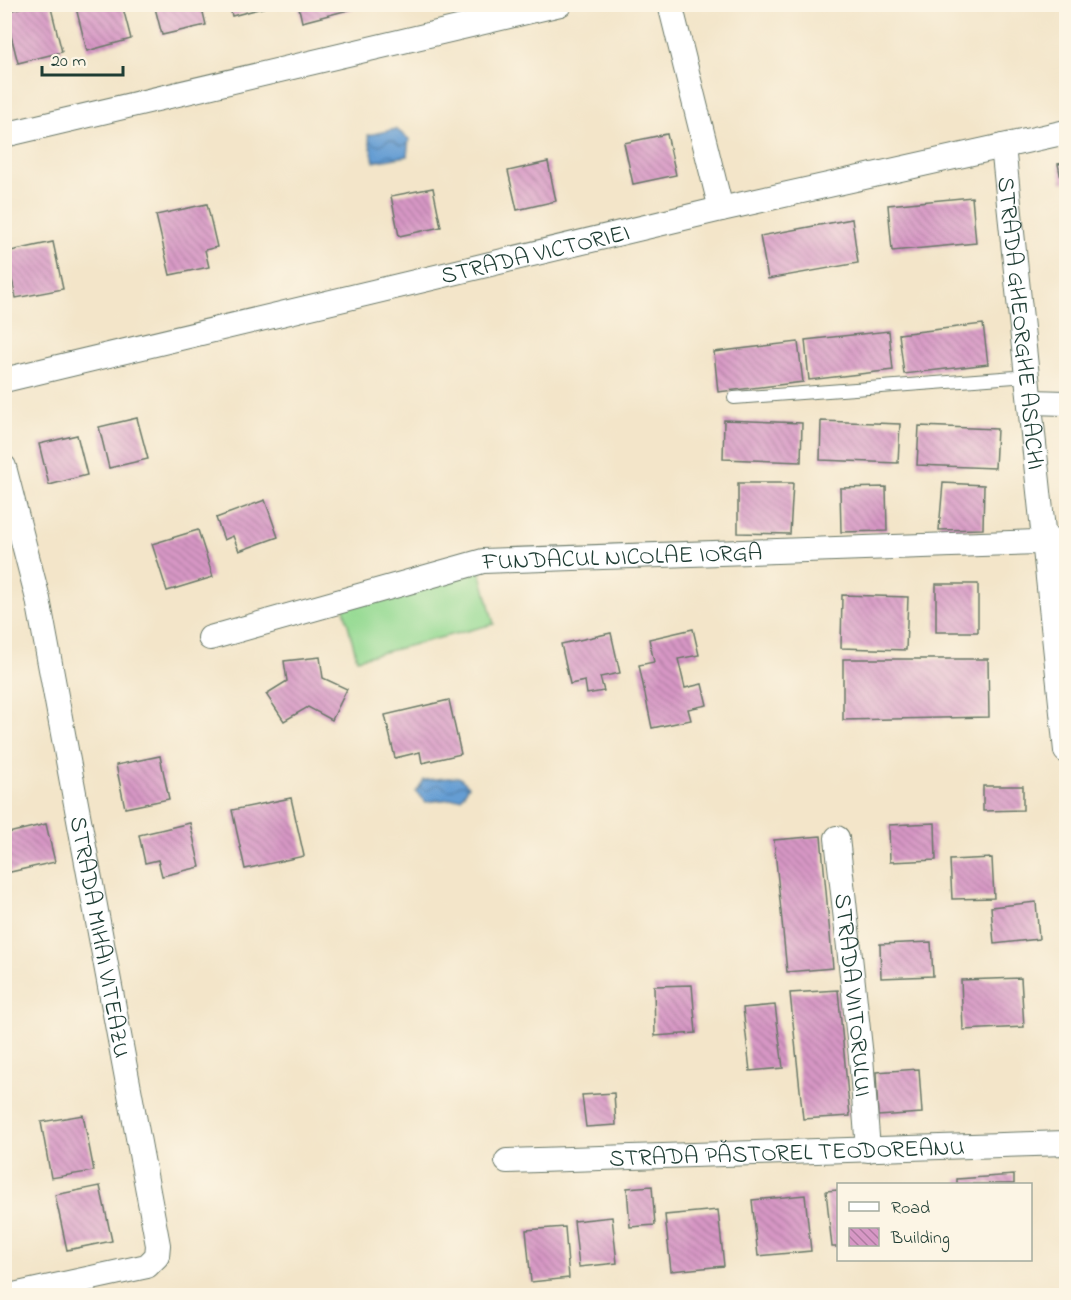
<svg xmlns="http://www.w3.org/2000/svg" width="1071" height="1300" viewBox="0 0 1071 1300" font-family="'Indie Flower',sans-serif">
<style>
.pitch{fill:#95da93;stroke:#5a8c64;stroke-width:1.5}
.water{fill:url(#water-waves);stroke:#426d84;stroke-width:1.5}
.building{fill:url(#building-back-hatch)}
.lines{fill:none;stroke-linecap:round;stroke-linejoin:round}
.lane-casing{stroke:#697868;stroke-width:14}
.street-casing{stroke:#697868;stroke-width:26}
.lane{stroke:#fff;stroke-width:12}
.street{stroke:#fff;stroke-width:24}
.labels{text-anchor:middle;stroke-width:6;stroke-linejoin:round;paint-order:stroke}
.street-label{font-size:24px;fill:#1f3d34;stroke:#fcf5e5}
</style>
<defs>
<pattern id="water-waves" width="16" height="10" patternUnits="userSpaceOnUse" patternTransform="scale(1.5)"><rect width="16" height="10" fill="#659dd3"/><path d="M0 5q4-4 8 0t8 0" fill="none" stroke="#5381ac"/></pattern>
<pattern id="building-back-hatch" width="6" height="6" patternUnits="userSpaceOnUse" patternTransform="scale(1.5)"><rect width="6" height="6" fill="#d797c5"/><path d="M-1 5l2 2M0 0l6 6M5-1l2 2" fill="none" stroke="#ae7ca1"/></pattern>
</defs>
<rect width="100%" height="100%" fill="#fcf5e5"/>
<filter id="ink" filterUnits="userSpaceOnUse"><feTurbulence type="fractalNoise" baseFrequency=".0167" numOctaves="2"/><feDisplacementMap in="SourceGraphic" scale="12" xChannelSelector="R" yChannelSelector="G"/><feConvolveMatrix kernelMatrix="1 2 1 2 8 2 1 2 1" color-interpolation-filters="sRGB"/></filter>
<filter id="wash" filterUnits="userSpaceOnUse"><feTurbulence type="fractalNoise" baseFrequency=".008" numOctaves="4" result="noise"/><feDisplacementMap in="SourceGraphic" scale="24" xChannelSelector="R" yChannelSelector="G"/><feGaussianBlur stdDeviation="1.35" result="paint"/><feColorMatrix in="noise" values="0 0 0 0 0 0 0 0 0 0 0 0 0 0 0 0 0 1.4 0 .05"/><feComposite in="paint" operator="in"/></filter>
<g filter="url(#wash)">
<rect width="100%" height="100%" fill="#f3e5c9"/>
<!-- pitch -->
<polygon class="pitch" points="477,559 494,624 357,659 340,594"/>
<!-- water -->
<g class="water">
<polygon points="396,129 409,139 407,156 374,162 368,135"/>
<polygon points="459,777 469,786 461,798 426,802 416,792 424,780"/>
</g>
<g id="blocks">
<!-- building -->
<g class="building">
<polygon points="34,4 50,4 62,52 18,63 5,12"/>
<polygon points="75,4 122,4 131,39 87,51"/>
<polygon points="154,4 201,4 206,25 162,35"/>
<polygon points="229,4 274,4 274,5 232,16"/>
<polygon points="298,4 355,4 356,8 302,22"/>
<polygon points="667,134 676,175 633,184 624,143"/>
<polygon points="548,162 556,201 517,210 508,171"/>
<polygon points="1066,163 1066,182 1062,183 1058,164"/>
<polygon points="433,188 441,227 399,236 391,196"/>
<polygon points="972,197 976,243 892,251 888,205"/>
<polygon points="207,204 217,247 205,250 209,267 170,275 156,215"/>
<polygon points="852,219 858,263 768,279 760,236"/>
<polygon points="53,242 63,289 16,298 6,252"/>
<polygon points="983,324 988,364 904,374 899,334"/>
<polygon points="889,331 893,370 809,380 805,340"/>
<polygon points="798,342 803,382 718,392 714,352"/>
<polygon points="137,418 148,459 109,468 99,427"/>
<polygon points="724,420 802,423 801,462 723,459"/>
<polygon points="821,421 900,424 898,463 820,460"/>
<polygon points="919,426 997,429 995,468 917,465"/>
<polygon points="77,435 87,475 49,485 39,444"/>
<polygon points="738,483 793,483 790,534 738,533"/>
<polygon points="943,483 984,485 983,529 939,530"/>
<polygon points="886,487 887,531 841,532 840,488"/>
<polygon points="265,500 278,537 239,551 233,536 224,540 216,518"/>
<polygon points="198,530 213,577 167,591 152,544"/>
<rect x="936" y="584" width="42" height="48"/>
<polygon points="842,595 908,597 906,650 841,648"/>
<polygon points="693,629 699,655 678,659 685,688 702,684 707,705 688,709 691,720 652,728 639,665 654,662 649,639"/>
<polygon points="611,633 620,673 600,677 604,691 587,694 585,681 570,684 561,644"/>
<polygon points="320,657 323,678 347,689 332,720 308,707 284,721 266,694 287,681 284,661"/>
<polygon points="843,659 988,659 989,717 843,720"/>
<polygon points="449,700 461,754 422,763 420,752 395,758 385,715"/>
<polygon points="160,756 169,799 125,808 116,765"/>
<polygon points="983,786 1023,786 1023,810 983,811"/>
<polygon points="291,798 304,856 245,869 232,810"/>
<polygon points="190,823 200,867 162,876 158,860 145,863 139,835"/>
<polygon points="935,823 936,860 890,862 889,825"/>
<polygon points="46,824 55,862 6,873 4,834"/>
<polygon points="821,836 833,968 787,972 774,840"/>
<polygon points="992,858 994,898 952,899 950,860"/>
<polygon points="1036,902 1039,939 994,944 991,907"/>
<polygon points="931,942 933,976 881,978 880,944"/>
<polygon points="1021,978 1024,1027 963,1030 961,980"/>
<polygon points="692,985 696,1033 655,1036 654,986"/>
<polygon points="838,990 850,1116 803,1119 790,993"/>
<polygon points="775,1005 783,1068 750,1071 743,1008"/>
<polygon points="919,1069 922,1113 878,1116 876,1072"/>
<polygon points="614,1093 616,1125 586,1127 582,1095"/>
<polygon points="83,1115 94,1171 51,1178 41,1122"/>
<polygon points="1014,1175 1014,1184 957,1184 957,1179"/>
<polygon points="100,1186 112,1241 67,1250 55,1195"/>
<polygon points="652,1186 655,1225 630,1227 627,1188"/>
<polygon points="838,1190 838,1247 832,1247 826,1191"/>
<polygon points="805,1195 811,1251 758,1256 752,1200"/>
<polygon points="718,1210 724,1266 671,1271 665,1215"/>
<polygon points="612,1217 617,1263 579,1267 574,1221"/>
<polygon points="565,1227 569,1278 531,1282 526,1230"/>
</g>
</g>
</g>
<g filter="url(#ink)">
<use href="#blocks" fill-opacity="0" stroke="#697868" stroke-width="1.5"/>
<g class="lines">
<!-- lane casing -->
<g class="lane-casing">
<polyline id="lane" points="734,398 1028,376"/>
</g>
<!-- street casing -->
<g class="street-casing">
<g id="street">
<polyline points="670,4 721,209"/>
<polyline points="4,135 560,4"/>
<path id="s1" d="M1003 146 1066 751"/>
<path id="s2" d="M4 380 721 209 1066 132"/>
<polyline points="1031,402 1066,403"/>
<path id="s3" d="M4 467 38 599 158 1245 157 1256 147 1266 9 1296"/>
<path id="s4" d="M210 638 483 561 1066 541"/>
<path id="s5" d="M837 838 861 1057 868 1150"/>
<path id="s6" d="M507 1161 1066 1143"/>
</g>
</g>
<!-- lane -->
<use href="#lane" class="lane"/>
<!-- street -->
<use href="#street" class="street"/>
</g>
</g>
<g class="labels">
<!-- street labels -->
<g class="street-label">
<text dy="8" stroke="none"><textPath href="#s2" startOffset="546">STRADA VICTORIEI</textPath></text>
<text dy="8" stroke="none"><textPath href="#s1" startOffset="178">STRADA GHEORGHE ASACHI</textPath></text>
<text dy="8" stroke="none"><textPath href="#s4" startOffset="423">FUNDACUL NICOLAE IORGA</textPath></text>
<text dy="8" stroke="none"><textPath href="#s3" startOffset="480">STRADA MIHAI VITEAZU</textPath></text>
<text dy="8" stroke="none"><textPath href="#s5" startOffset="158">STRADA VIITORULUI</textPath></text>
<text dy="8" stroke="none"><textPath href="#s6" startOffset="280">STRADA PĂSTOREL TEODOREANU</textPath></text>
</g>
</g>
<!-- margin -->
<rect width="1071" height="1300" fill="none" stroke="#fcf5e5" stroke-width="24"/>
<!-- legend -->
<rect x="837" y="1183" width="195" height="78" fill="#fcf5e5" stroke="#a4ab9e" stroke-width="1.5"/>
<rect x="849" y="1202" width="30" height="9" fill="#ffffff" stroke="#a4ab9e" stroke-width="1.5"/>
<text x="891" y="1213" font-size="18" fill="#1f3d34">Road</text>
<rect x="849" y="1228" width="30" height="18" fill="url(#building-back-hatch)" stroke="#a4ab9e" stroke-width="1.5"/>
<text x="891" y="1243" font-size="18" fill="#1f3d34">Building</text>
<!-- scale -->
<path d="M42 66v9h81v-9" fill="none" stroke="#1f3d34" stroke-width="3"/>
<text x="51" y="66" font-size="18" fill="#1f3d34" stroke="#fcf5e5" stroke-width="4.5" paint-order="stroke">20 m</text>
</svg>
